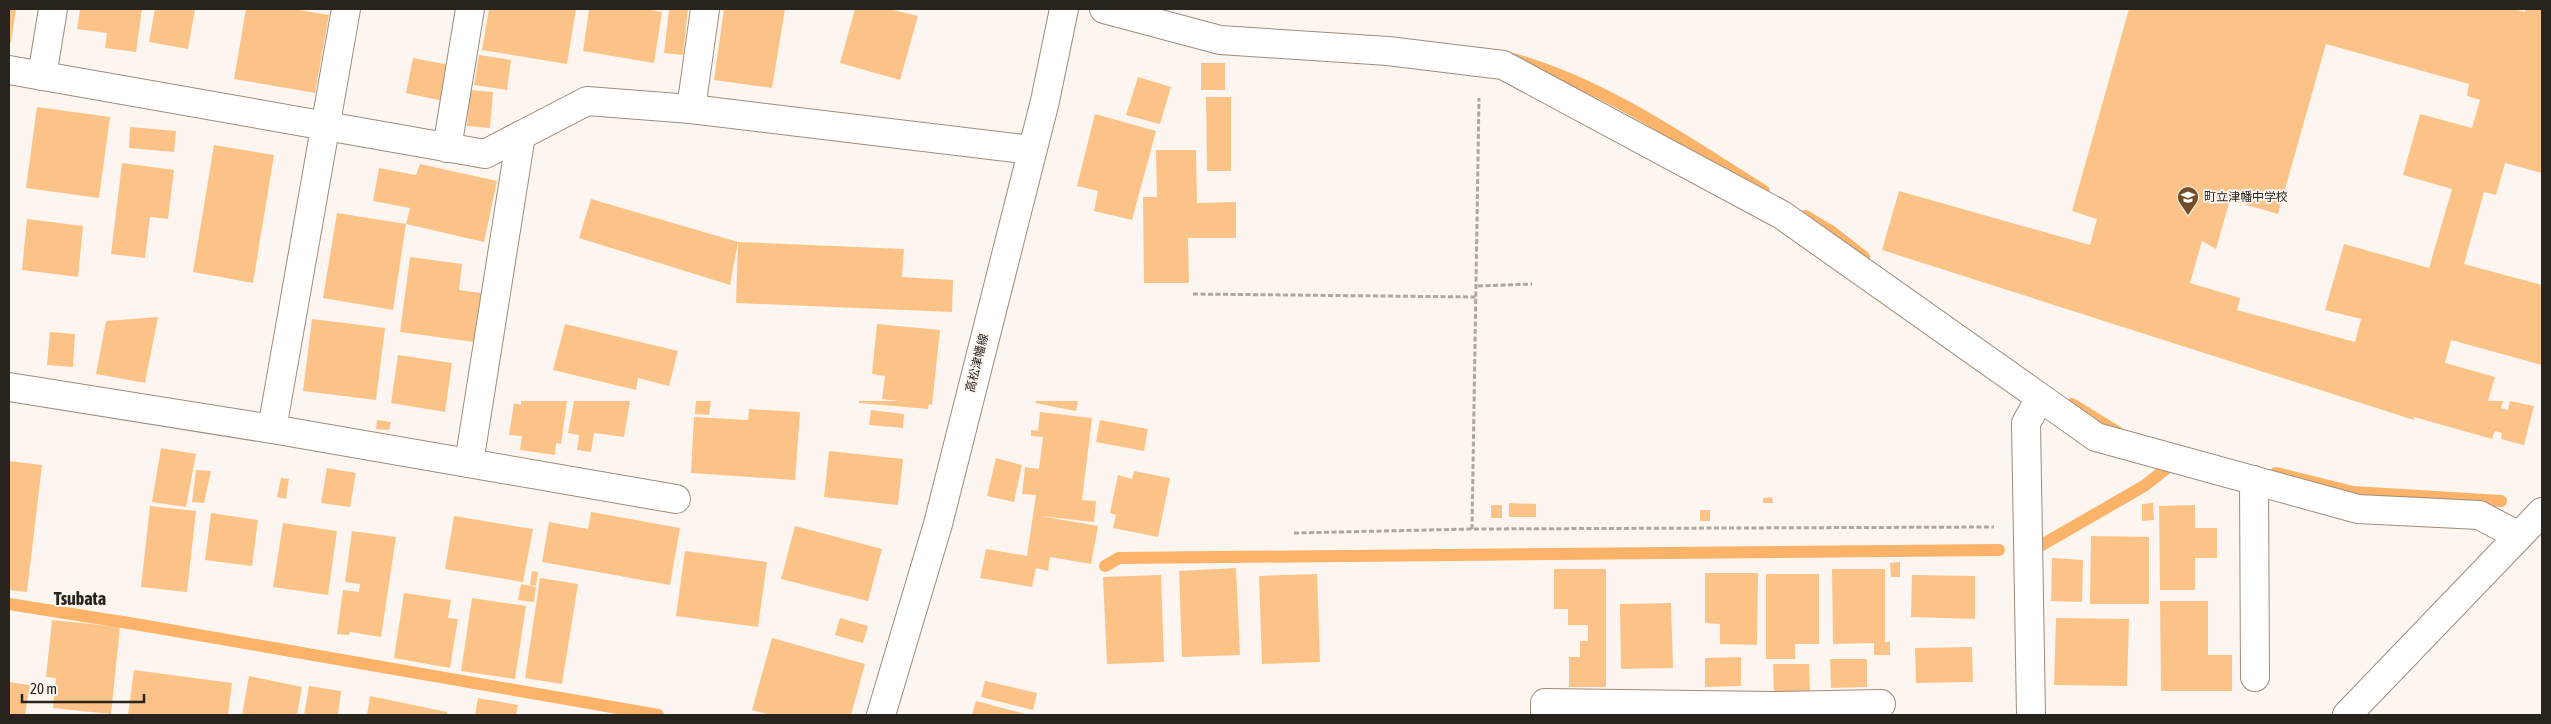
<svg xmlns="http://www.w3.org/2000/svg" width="2551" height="724" viewBox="0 0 2551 724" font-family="'Asap Condensed','Noto Sans JP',sans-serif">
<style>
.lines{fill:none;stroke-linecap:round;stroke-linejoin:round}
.stream{stroke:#fab368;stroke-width:12}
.building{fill:#fcc389;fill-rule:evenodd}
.street-casing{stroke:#9c8c7d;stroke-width:30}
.secondary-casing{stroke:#9c8c7d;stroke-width:30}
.primary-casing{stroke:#9c8c7d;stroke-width:30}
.path{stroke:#aea7a1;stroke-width:3;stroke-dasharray:5 2.5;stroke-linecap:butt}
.street{stroke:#fff;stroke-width:28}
.secondary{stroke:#fff;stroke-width:28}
.primary{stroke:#fff;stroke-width:28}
.labels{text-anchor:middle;stroke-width:4;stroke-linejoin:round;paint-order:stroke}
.poi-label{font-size:12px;fill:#29231d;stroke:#fdf6f0;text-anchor:start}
.street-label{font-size:12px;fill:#29231d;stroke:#fdf6f0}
.district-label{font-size:18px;font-weight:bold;fill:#29231d;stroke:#fdf6f0}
</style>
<rect width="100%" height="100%" fill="#fdf6f0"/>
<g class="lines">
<!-- stream -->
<g class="stream">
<path d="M1513 59C1605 85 1684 141 1764 191"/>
<polyline points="1805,216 1832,232 1864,257"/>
<polyline points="2072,404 2119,433"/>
<polyline points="2276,473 2353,492 2501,501"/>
<polyline points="2040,546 2144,486 2167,468"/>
<polyline points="1105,566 1119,558 1999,550"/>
<polyline points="9,604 141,625 658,715"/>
</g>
</g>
<!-- building -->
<g class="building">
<polygon points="9,9 16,9 11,43 9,43"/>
<polygon points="80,9 142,9 136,52 105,48 107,33 77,29"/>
<polygon points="155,9 195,9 188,49 149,42"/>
<polygon points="246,9 293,9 329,15 315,93 234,79"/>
<polygon points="489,9 576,9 567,64 482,50"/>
<polygon points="589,9 644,9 662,12 654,63 583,51"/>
<polygon points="669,9 688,9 683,55 664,53"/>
<polygon points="724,9 785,9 772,88 714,80"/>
<polygon points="855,9 889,9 918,16 900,80 840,63"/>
<path d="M2129 9H2514L2525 12V9H2542V173L2505 163 2496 195 2484 192 2464 264 2542 285V365L2451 340 2445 363 2495 377 2488 401H2503L2501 408 2508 410 2510 401 2534 406 2524 445 2501 439 2502 433 2495 431 2492 439 2414 417V420L1882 250 1899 191 2090 245 2097 219 2072 211ZM2326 44 2469 84 2467 96 2480 100 2472 128 2420 114 2403 175 2452 189 2429 268 2344 244 2325 310 2361 319 2355 342 2237 310 2240 298 2190 283 2202 241 2216 249 2230 200 2278 214Z"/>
<polygon points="479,55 511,60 507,90 474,85"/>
<polygon points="413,58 450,65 443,101 406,93"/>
<rect x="1201" y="63" width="24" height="27"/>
<polygon points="1138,77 1171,87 1160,124 1126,115"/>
<polygon points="470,90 493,92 490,128 467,126"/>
<polygon points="1206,97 1231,97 1231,171 1207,171"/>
<polygon points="37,107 110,117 99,198 26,188"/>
<polygon points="1095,114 1156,131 1132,220 1094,211 1098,191 1077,186"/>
<polygon points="130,127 176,131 174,152 129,148"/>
<polygon points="214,145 274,155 253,283 193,272"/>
<polygon points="1156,150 1196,150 1197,203 1236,202 1236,238 1188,238 1189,283 1144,283 1143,197 1157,197"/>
<polygon points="122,163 174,170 168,219 150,217 145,258 111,254"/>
<polygon points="420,164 497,181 484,242 406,224 410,208 373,201 379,168 416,175"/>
<polygon points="591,199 738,242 904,249 902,277 953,280 952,312 736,303 738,242 730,285 579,238"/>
<polygon points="337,213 406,224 393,310 323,298"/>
<polygon points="27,219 83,226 78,277 22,270"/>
<polygon points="410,257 462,264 459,290 481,293 474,342 400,332"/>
<polygon points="158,317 145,383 96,374 106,321"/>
<polygon points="312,319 385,328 376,400 303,391"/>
<polygon points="565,324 678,351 669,386 638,378 636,390 553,370"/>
<polygon points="877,324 940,330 932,405 929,404 928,409 859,403 859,401 899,401 882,399 885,376 872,374"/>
<polygon points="50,332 75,334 73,367 47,365"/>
<polygon points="398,355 452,363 445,412 391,403"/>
<polygon points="521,401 567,401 561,444 556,443 555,455 520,450 522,436 509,435 514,403 521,405"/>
<polygon points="574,401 630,401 624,437 594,433 591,452 577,450 579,435 568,433"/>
<polygon points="696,401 711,401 709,415 695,414"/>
<polygon points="1036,401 1078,401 1076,411 1035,403"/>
<polygon points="749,409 800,412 795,480 691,473 694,417 748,420"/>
<polygon points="871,410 904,414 903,428 869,425"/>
<polygon points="1040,412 1092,418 1082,500 1096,501 1094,522 1040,516 1098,526 1091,564 1050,557 1048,571 1036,568 1032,587 980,578 986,549 1027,556 1036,495 1022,494 1025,467 1039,469 1043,437 1031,436 1031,430 1038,431"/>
<polygon points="377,420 391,422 389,430 376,429"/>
<polygon points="1100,420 1148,429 1144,451 1096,442"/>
<polygon points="161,448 196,454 186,507 152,502"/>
<polygon points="829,451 903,459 898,505 824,497"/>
<polygon points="996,458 1022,465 1014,502 987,496"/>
<polygon points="9,461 42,465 27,592 9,590"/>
<polygon points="327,468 356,473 350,507 321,503"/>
<polygon points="196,470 211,471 204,503 192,502"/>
<polygon points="1134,471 1170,478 1158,537 1113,528 1116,515 1110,513 1118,475 1132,479"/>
<polygon points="281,478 289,479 286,499 277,497"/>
<polygon points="1772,497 1773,503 1763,503 1763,498"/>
<polygon points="1509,503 1536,504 1536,517 1509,517"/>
<polygon points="2153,503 2154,520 2142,521 2142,504"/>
<rect x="1491" y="505" width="11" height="13"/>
<polygon points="2195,505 2195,528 2217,528 2217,558 2195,558 2195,590 2160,590 2159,506"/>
<polygon points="150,506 196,511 187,592 141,587"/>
<rect x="1700" y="510" width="10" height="11"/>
<polygon points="591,512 680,528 670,585 542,562 549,522 588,529"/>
<polygon points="211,513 258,520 252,566 205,560"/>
<polygon points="454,516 533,529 523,582 445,569"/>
<polygon points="283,523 337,531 328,595 273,587"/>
<polygon points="795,526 882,549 868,601 781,579"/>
<polygon points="352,531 396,537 381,637 350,632 349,635 337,634 343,590 359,592 360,584 345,582"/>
<polygon points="2091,536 2149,537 2149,604 2090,604"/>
<polygon points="685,551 767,562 758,627 676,616"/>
<polygon points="2052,558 2083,560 2082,602 2051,601"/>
<polygon points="1900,562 1900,577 1891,577 1890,563"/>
<polygon points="1236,568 1240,655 1182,657 1179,571"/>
<polygon points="1554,569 1606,569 1606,687 1569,687 1569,657 1580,657 1580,641 1588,641 1588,625 1568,625 1568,609 1554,609"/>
<polygon points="1832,569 1885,569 1885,642 1890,642 1890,655 1874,655 1874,643 1833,644"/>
<polygon points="532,571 538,572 536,586 530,585"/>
<polygon points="1705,573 1758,573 1757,645 1720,644 1720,624 1705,623"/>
<polygon points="1317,574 1320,662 1262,664 1259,576"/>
<polygon points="1766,574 1819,574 1819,644 1795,644 1795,659 1766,659"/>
<polygon points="1161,575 1164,662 1107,664 1103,577"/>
<polygon points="1912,575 1975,576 1975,619 1911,617"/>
<polygon points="540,578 578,584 562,684 525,678"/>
<polygon points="521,584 536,587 534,602 518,600"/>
<polygon points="404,593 451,600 448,618 458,619 450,668 394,658"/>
<polygon points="472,598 526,606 515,679 461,671"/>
<polygon points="2160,601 2208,601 2208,655 2232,655 2232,691 2161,691"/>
<polygon points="1671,603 1673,668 1621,669 1620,604"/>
<polygon points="840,618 868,626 863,643 835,635"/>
<polygon points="2056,618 2129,619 2127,686 2054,685"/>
<polygon points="52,620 120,627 111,714 53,708 56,678 46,677"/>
<polygon points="772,638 865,664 851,715 771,715 752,710"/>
<polygon points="1972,647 1973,682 1916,683 1915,648"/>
<polygon points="1741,657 1741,686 1705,687 1705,658"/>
<polygon points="1830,659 1867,659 1867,687 1831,688"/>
<polygon points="1773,664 1809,664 1810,692 1774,693"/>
<polygon points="134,670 232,683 228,715 128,715"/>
<polygon points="249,676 302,687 297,715 242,715"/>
<polygon points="985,681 1037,693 1033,710 981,697"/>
<polygon points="9,682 30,685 25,715 9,715"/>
<polygon points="309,686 341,691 338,715 304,715"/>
<polygon points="370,696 447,712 446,715 367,715"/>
<polygon points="478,698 518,705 516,715 475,715"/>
<polygon points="976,701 1029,715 972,715"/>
</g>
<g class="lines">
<!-- street casing -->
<g class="street-casing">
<g id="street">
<polyline points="1104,9 1220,40 1388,51 1503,65 1782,215 2096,437 2358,509 2479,515 2519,536"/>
<polyline points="9,70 485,154 587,101 691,109 1031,150"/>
<polyline points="42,76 53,9"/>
<polyline points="691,109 705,9"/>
<polyline points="447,148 470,9"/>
<polyline points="9,387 272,429 676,499"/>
<polyline points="272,429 346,9"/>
<polyline points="469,463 521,135"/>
<polyline points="2254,480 2255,677"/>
<polyline points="1545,715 1545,703 1774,706 1881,704"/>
<polyline points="2031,715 2026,423 2040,398"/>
</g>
</g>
<!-- secondary casing -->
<g class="secondary-casing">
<polyline id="secondary" points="2347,715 2542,512"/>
</g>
<!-- primary casing -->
<g class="primary-casing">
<polyline id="primary" points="881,715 938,524 1045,101 1064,9"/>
</g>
<!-- path -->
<g class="path">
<polyline points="1478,286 1532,284"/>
<polyline points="1193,294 1477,297"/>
<polyline points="1472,529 1479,98"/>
<polyline points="1294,533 1472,529 1994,527"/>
</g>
<!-- street -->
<use href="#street" class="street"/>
<!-- secondary -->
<use href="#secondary" class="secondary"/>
<!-- primary -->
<use href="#primary" class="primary"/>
</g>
<!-- icons -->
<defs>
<g id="school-pin" transform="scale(1.125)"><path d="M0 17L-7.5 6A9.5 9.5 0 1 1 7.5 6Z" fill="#724e28" stroke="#fdf6f0"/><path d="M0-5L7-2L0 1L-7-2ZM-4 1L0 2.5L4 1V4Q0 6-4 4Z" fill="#fff"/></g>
</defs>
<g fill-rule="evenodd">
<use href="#school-pin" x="2188" y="197"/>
</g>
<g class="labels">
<!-- poi labels -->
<g class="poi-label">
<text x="2204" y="201">町立津幡中学校</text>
</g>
<!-- street labels -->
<g class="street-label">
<text transform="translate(977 363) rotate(-76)" y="4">高松津幡線</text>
</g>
<!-- district labels -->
<g class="district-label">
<text x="80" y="605">Tsubata</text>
</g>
</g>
<!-- border -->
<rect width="2551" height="724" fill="none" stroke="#29231d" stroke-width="20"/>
<!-- scale -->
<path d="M22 694v8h122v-8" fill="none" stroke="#29231d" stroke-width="2.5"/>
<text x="30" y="694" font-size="15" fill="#29231d" stroke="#fdf6f0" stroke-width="4" paint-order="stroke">20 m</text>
</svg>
